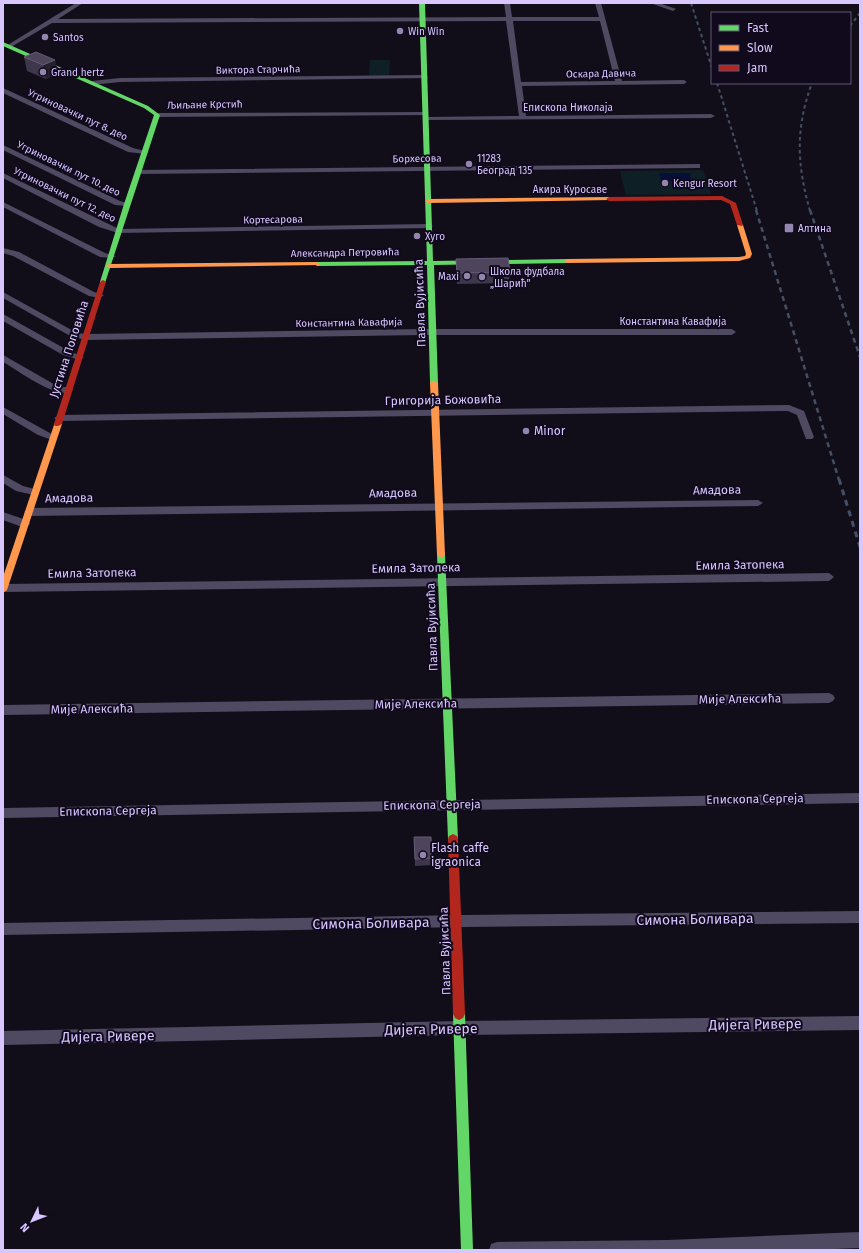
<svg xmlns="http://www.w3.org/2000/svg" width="863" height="1253" viewBox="0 0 863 1253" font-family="'Fira Sans',sans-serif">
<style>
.green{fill:#0e2025}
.water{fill:#070e37}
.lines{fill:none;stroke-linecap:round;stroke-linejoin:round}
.street{fill:#4f4962;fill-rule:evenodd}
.fast{fill:#63d668;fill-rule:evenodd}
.slow{fill:#ff974d;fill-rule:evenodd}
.jam{fill:#b3261e;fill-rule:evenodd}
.rail-far2{stroke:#424f65;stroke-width:2;stroke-dasharray:3.5 3;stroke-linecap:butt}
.rail-far1{stroke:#424f65;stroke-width:2.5;stroke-dasharray:5 4;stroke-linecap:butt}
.rail{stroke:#424f65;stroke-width:3;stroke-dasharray:6 5;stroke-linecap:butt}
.wall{fill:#3e364a}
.shaded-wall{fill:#251f2e}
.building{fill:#4e455d;stroke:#645a76}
.poi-dot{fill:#9386ae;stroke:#110a1d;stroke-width:1.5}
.labels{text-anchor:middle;stroke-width:4;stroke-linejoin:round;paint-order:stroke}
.far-poi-label{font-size:10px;fill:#d8c6ff;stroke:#110a1d;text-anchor:start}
.far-street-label{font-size:10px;fill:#d8c6ff;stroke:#110a1d}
.street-label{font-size:12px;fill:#d8c6ff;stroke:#110a1d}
.poi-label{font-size:12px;fill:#d8c6ff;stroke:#110a1d;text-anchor:start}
.near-street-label{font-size:14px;fill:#d8c6ff;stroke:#110a1d}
</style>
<rect width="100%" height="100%" fill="#120e19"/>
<!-- green -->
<g class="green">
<polygon points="370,60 390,60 389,76 369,76"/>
<polygon points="703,170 711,194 626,195 620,171"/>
</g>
<!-- water -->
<polygon class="water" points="659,173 690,173 692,182 661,181"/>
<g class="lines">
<!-- street -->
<g class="street">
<path d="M76 3H83L58 19 506 17 504 3H510L512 17H599L595 3H601L622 81 684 80 687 82 684 84 522 86 526 116 711 114 715 116 711 118 423 120V118L425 117 519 116 506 21 52 23 11 47 6 46ZM513 21H600L615 81 521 82Z"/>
<polygon points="650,3 659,3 676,9 673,11"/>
<polygon points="425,75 428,77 427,78 120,82 92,85 89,83 92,81 120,78"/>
<polygon points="3,88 133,148 149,152 145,154 128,152 3,93"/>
<polygon points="427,112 428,113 425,115 157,117 154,115 157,113"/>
<polygon points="3,145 120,201 131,204 127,206 115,205 3,150"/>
<polygon points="700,164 700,168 697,168 138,174 134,172 138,170"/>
<polygon points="3,173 119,229 429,224 433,226 429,228 118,233 99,227 3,178"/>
<polygon points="3,202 105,253 116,256 112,258 100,257 3,207"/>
<polygon points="3,248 19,252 94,292 104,295 100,298 89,296 13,256 3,253"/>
<polygon points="3,292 77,333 87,334 424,329 732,329 736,332 732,335 424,335 87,340 72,337 3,298"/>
<polygon points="3,314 69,351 84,357 80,360 63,355 3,321"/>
<path d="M3 355 59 387H68L73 390C61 403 16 369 3 362Z"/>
<polygon points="789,405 804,411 814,437 812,439 806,439 797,415 788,411 59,421 54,418 59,415"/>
<polygon points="3,407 57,437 52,440 38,435 3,414"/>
<polygon points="3,475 23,486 38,490 39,492 34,495 16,491 3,483"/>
<polygon points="758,500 763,503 758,506 29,516 24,512 29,508"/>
<polygon points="3,512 29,521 30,524 25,528 3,520"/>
<polygon points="829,573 834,577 829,581 3,592 4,584"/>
<polygon points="829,693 833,695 835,698 833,701 829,703 3,715 3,705"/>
<polygon points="860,793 860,803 3,818 3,808"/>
<polygon points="860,911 860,923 464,927 3,935 3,923 464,915"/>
<polygon points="860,1016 860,1030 460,1035 3,1045 3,1031 460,1021"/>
<polygon points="860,1232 860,1248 810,1250 489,1250 491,1244 497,1242 668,1240"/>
</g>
<!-- fast -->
<g class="fast">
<polygon points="419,3 425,3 433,261 567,259 570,261 567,263 434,265 438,383 434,385 430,383 427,265 317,266 314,264 317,262 427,261"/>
<polygon points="3,42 148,106 160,115 105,283 103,284 100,282 124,204 154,115 144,108 3,46"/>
<polygon points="441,552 445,555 458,839 457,842 453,844 449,842 448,839 437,555"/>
<polygon points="459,1008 463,1010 465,1014 473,1250 461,1250 453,1014 455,1010"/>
</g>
<!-- slow -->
<g class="slow">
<polygon points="609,197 611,198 611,200 428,203 425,201 428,199"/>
<polygon points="740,223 743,225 752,254 750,258 739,261 567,263 564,261 567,259 739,257 745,256 746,254 737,225"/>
<polygon points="317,262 320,264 319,265 109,268 106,266 109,264"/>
<polygon points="431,381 434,381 438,383 445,555 441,558 437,555 430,383"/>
<polygon points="55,422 58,422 62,424 7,590 3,593 3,577"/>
</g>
<!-- jam -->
<g class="jam">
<polygon points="722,196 736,203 743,225 742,226 737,225 730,204 721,200 609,201 606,199 609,197"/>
<polygon points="103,280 106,282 62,424 58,426 55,426 54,424 100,282"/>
<polygon points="453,834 457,836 458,839 465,1014 463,1018 459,1020 455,1018 453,1014 448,839 449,836"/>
</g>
<!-- rail-far2 -->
<g class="rail-far2">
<polyline points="691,3 712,68"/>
<polyline points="850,26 860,13"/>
<polyline points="717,83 757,211"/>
<path d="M810 211C797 165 795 129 812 83"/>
</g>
<!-- rail-far1 -->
<g class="rail-far1">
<polyline points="756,210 839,480"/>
<polyline points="810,210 860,357"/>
</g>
<!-- rail -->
<polyline class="rail" points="839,479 860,547"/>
</g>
<!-- wall -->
<g class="wall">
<polygon points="24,57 55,60 58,73 46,79 27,71"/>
<polygon points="456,259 510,272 509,283 457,284 456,270"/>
<polygon points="414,837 432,858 432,865 415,866"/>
</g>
<!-- shaded-wall -->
<polygon class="shaded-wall" points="55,60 58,73 46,79 43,65"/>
<!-- building -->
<g class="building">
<polygon points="36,52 55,60 43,65 24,57"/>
<polygon points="508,258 510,272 457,273 456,259"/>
<polygon points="414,837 431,837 432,858 415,859"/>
</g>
<!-- markers -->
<g class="poi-dot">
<circle cx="400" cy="31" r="4"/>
<circle cx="45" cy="37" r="4"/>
<circle cx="43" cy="72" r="4"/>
<circle cx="469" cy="164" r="4"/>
<circle cx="665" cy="183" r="4"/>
<rect x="784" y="223" width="10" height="10" rx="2"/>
<circle cx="417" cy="236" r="4"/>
<circle cx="467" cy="276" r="4"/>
<circle cx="482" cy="277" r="4"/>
<circle cx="526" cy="431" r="4"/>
<circle cx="423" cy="855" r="4"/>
</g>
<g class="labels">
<!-- far-poi labels -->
<g class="far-poi-label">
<text x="408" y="35">Win Win</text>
<text x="53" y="41">Santos</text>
<text x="51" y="76">Grand hertz</text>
<text x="477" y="162">11283<tspan x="477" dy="12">Београд 135</tspan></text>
<text x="673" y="187">Kengur Resort</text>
<text x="798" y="232">Алтина</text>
<text x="425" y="240">Хуго</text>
<text x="490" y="275">Школа фудбала<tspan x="490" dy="12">„Шарић”</tspan></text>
<text x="459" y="280" text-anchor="end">Maxi</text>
</g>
<!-- far-street labels -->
<g class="far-street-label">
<text transform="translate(258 69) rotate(-1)" y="4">Виктора Старчића</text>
<text transform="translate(601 73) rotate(-1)" y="4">Оскара Давича</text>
<text transform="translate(205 104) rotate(-1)" y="4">Љиљане Крстић</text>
<text x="568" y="111">Епископа Николаја</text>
<text transform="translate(78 114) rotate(25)" y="4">Угриновачки пут 8. део</text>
<text transform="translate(417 158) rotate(-1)" y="4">Борхесова</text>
<text transform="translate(69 168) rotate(26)" y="4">Угриновачки пут 10. део</text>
<text x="570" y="193">Акира Куросаве</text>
<text transform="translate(65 194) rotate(26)" y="4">Угриновачки пут 12. део</text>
<text transform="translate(273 219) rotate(-1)" y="4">Кортесарова</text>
<text transform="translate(345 252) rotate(-1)" y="4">Александра Петровића</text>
<text x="673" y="325">Константина Кавафија</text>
<text transform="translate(349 322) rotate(-1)" y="4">Константина Кавафија</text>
</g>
<!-- street labels -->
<g class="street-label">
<text transform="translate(420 303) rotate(-92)" y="4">Павла Вујисића</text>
<text transform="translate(69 349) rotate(-72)" y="4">Јустина Поповића</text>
<text transform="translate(443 400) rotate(-1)" y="4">Григорија Божовића</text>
<text transform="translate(717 490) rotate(-1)" y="4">Амадова</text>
<text transform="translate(393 493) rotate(-1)" y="4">Амадова</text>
<text transform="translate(69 498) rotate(-1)" y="4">Амадова</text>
<text transform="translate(740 565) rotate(-1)" y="4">Емила Затопека</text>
<text transform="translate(416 568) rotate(-1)" y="4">Емила Затопека</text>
<text transform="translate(92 573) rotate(-1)" y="4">Емила Затопека</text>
<text transform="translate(432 627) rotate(-92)" y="4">Павла Вујисића</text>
<text transform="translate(740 699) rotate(-1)" y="4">Мије Алексића</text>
<text transform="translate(416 704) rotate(-1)" y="4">Мије Алексића</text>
<text transform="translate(92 709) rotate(-1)" y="4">Мије Алексића</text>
<text transform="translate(755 799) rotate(-1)" y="4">Епископа Сергеја</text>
<text transform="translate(432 805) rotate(-1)" y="4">Епископа Сергеја</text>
<text transform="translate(108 811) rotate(-1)" y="4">Епископа Сергеја</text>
<text transform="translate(445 951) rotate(-92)" y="4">Павла Вујисића</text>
</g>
<!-- poi labels -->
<g class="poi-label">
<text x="534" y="435">Minor</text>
<text x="431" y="852">Flash caffe<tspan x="431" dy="14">igraonica</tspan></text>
</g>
<!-- near-street labels -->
<g class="near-street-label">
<text transform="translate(695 919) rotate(-1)" y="5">Симона Боливара</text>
<text transform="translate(371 923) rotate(-1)" y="5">Симона Боливара</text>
<text transform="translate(755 1024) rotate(-1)" y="5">Дијега Ривере</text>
<text transform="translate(431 1029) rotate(-1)" y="5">Дијега Ривере</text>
<text transform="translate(108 1036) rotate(-1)" y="5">Дијега Ривере</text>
</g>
</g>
<!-- border -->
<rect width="863" height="1253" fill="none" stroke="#d8c6ff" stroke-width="8"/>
<!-- legend -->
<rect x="711" y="12" width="140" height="72" fill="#110a1d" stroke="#615577"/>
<rect x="719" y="25" width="20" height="6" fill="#63d668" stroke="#615577"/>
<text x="747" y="32" font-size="12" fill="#d8c6ff">Fast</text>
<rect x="719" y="45" width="20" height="6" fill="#ff974d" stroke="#615577"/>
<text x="747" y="52" font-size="12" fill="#d8c6ff">Slow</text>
<rect x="719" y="65" width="20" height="6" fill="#b3261e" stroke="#615577"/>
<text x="747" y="72" font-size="12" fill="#d8c6ff">Jam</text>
<!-- north arrow -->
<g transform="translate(32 1221) rotate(227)" stroke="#110a1d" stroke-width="3" paint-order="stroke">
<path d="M0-3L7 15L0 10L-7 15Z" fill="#d8c6ff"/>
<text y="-6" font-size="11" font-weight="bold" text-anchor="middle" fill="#d8c6ff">N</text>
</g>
</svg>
